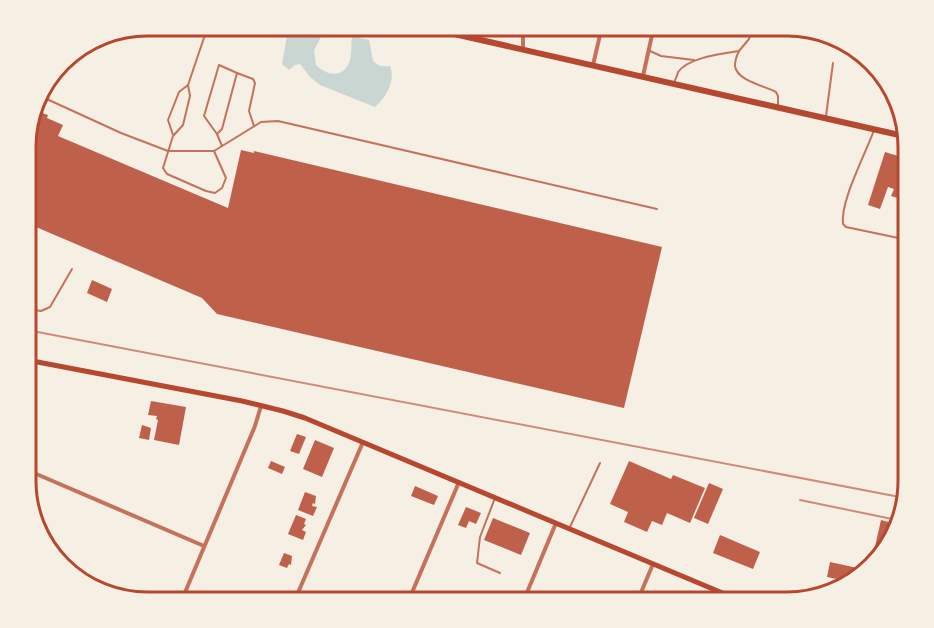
<svg xmlns="http://www.w3.org/2000/svg" width="934" height="628" viewBox="0 0 934 628" font-family="'Nunito Sans',sans-serif">
<style>
.water{fill:#c9d6d2}
.building{fill:#bf614a}
.lines{fill:none;stroke-linecap:round;stroke-linejoin:round}
.service{stroke:#c5725c;stroke-width:2}
.minor{stroke:#c5725c;stroke-width:4}
.secondary{stroke:#b5482f;stroke-width:5}
.primary{stroke:#b5482f;stroke-width:6}
.rail{stroke:#cf8b77;stroke-width:2}
.rim{fill:none;stroke:#b5482f;stroke-width:3}
</style>
<rect width="100%" height="100%" fill="#f6efe4"/>
<!-- water -->
<path class="water" d="M292 32 321 37 314 50 316 65C327 76 344 79 350 60 352 52 351 44 352 36L369 40 373 61C378 66 383 67 390 66 396 80 386 98 375 107L320 85 310 77 300 64 295 65 289 70 282 64 287 36Z"/>
<!-- building -->
<g class="building">
<polygon points="33,110 48,115 47,118 63,125 58,136 228,208 241,150 254,153 254,151 662,247 624,408 217,314 202,298 36,227 34,232 27,229 27,132"/>
<polygon points="885,152 908,159 908,187 904,200 891,196 894,189 888,187 880,209 868,205"/>
<polygon points="92,280 112,289 107,302 87,293"/>
<polygon points="151,401 186,407 179,445 154,440 158,420 156,419 157,416 148,415"/>
<polygon points="142,425 151,428 149,440 139,438"/>
<polygon points="297,434 306,437 299,454 290,451"/>
<polygon points="315,440 334,448 322,477 303,469"/>
<polygon points="271,461 285,467 282,474 268,468"/>
<polygon points="629,461 671,479 673,475 705,488 690,523 667,513 662,525 652,521 647,532 624,522 628,512 610,504"/>
<polygon points="709,483 723,489 708,524 694,518"/>
<polygon points="415,486 438,496 434,505 411,496"/>
<polygon points="305,492 316,496 315,504 313,503 312,506 317,507 313,516 298,510"/>
<polygon points="466,507 481,513 476,524 469,521 466,528 458,525"/>
<polygon points="296,515 306,519 304,524 306,525 302,530 306,532 303,540 288,534"/>
<polygon points="493,518 530,533 521,555 484,540"/>
<polygon points="881,520 896,524 888,549 871,564"/>
<polygon points="720,535 760,552 753,569 713,553"/>
<polygon points="284,553 292,556 291,565 289,564 287,568 279,565"/>
<polygon points="830,562 862,569 861,573 852,582 827,577"/>
</g>
<g class="lines">
<!-- service -->
<g class="service">
<polyline points="208,26 188,85 190,96 183,125 173,136 163,168 167,174 206,191 215,193 222,188 226,178 214,151"/>
<polyline points="650,51 661,56 694,60"/>
<path d="M739 51C737 55 735 61 735 66 737 81 765 86 776 92L778 96V107"/>
<polyline points="237,73 253,79 255,83 249,111 254,126"/>
<path d="M674 82C675 81 678 73 678 72 689 57 722 54 739 51L749 39 753 26"/>
<polyline points="38,95 121,133 168,151 214,151 261,122 278,121 657,209"/>
<polyline points="826,116 833,63"/>
<path d="M874 130C866 153 840 201 843 224L846 227 908 240"/>
<polyline points="217,134 222,129 237,73 219,65 204,116 217,134 222,146"/>
<polyline points="173,135 168,120 179,92 188,85"/>
<polyline points="27,309 41,311 50,307 72,269"/>
<polyline points="495,498 480,537 477,563 500,573"/>
<polyline points="569,529 600,463"/>
</g>
<!-- minor -->
<g class="minor">
<polyline points="523,26 523,49"/>
<polyline points="593,65 600,35 594,26"/>
<polyline points="643,76 654,26"/>
<polyline points="27,470 204,546"/>
<polyline points="181,602 255,426 261,406"/>
<polyline points="294,602 363,442"/>
<polyline points="408,602 459,482"/>
<polyline points="523,602 556,523"/>
<polyline points="637,602 653,564"/>
</g>
<!-- secondary -->
<polyline class="secondary" points="27,360 242,401 283,411 305,418 744,602"/>
<!-- primary -->
<polyline class="primary" points="419,26 908,137"/>
<!-- rail -->
<g class="rail">
<polyline points="27,330 905,498"/>
<polyline points="800,500 897,520"/>
</g>
</g>
<!-- crop -->
<path d="M0 0H934V628H0ZM147 36H787A111 111 0 0 1 898 147V481A111 111 0 0 1 787 592H147A111 111 0 0 1 36 481V147A111 111 0 0 1 147 36Z" fill="#f6efe4" fill-rule="evenodd"/>
<path class="rim" d="M147 36H787A111 111 0 0 1 898 147V481A111 111 0 0 1 787 592H147A111 111 0 0 1 36 481V147A111 111 0 0 1 147 36Z"/>
</svg>
